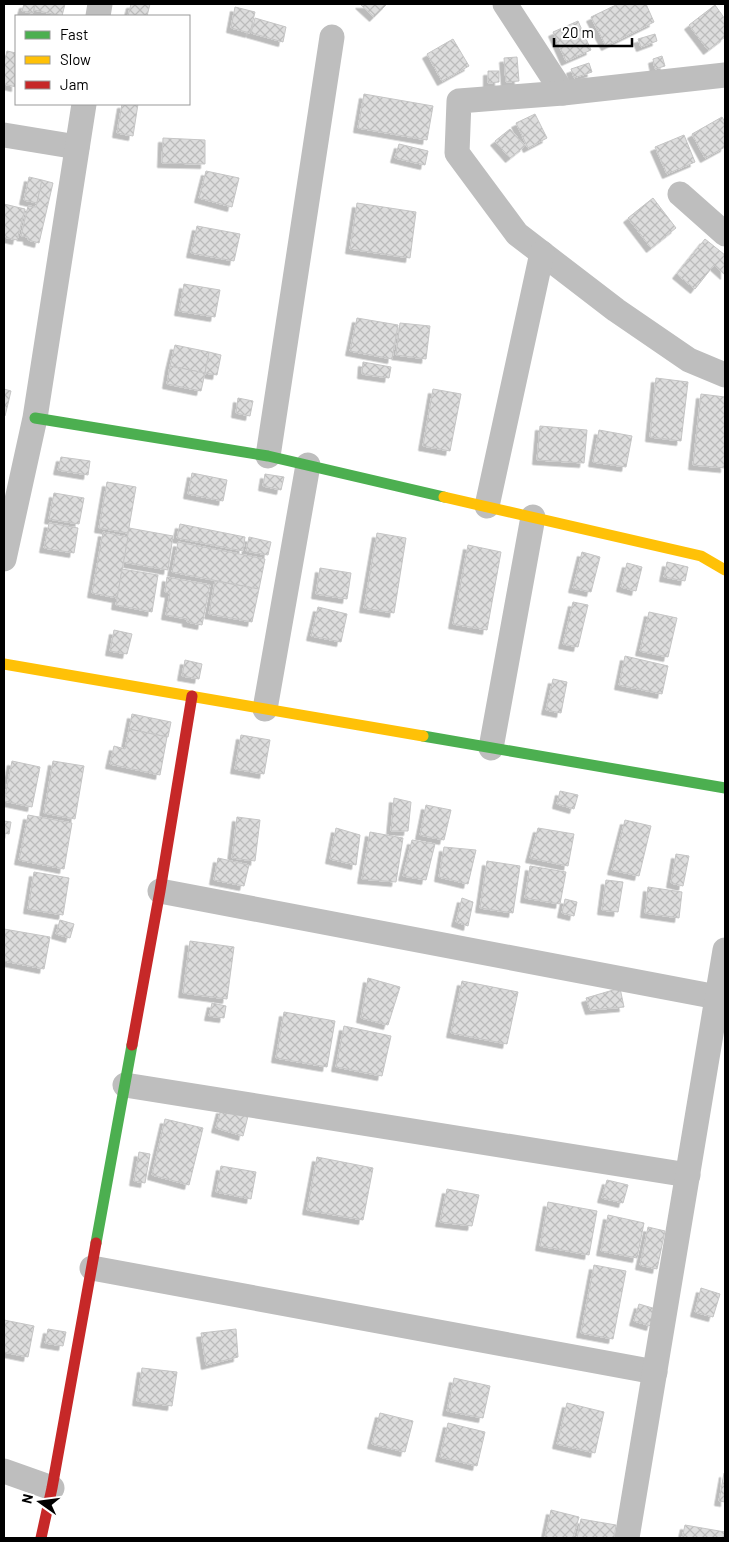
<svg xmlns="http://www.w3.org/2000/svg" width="729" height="1542" viewBox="0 0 729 1542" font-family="Barlow,sans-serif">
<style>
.building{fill:url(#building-cross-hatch);stroke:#c5c5c5;filter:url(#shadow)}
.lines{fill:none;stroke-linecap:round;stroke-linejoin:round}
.street{stroke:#bebebe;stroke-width:25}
.fast{stroke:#4caf50;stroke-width:11}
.slow{stroke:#ffc107;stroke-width:11}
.jam{stroke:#c62828;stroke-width:11}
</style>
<defs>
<pattern id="building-cross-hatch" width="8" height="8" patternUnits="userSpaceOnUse" patternTransform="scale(1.25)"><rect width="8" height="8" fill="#ddd"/><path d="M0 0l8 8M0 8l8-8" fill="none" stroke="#bcbcbc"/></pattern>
<filter id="shadow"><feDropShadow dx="-4.5" dy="4.5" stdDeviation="0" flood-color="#0004"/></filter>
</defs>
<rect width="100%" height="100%" fill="#fff"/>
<!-- building -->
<g class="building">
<polygon points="24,4 35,4 33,13 22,11"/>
<polygon points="35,4 65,4 62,16 34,10"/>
<polygon points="131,4 150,4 147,16 128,16"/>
<polygon points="360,4 387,4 374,17"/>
<polygon points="618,4 646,4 654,22 606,46 591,17"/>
<polygon points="715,5 725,19 725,37 708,50 689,25"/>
<polygon points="235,7 255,12 250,33 231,28"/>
<polygon points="255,18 286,27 283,42 251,33"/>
<polygon points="578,21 591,50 566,61 553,32"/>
<polygon points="655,34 657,41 641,47 638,39"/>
<polygon points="453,39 469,66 442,81 427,54"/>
<polygon points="7,51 16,53 16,87 4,84 4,63"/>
<polygon points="662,56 665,66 655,69 653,59"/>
<polygon points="517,57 519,81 506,82 504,58"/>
<polygon points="589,63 592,72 574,78 571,69"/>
<polygon points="488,71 499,71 499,82 488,83"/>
<polygon points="364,94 433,106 427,140 358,128"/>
<polygon points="122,104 138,104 133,136 117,133"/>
<polygon points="535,114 547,138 528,148 516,123"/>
<polygon points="722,117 725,122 725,147 705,158 692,134"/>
<polygon points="510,129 525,146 510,158 495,141"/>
<polygon points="684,135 695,162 667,174 655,147"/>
<polygon points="163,138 205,140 205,164 162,163"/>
<polygon points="399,144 428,151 425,165 395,158"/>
<polygon points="206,171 239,178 232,207 199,198"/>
<polygon points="29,177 42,180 37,203 24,200"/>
<polygon points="42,180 53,183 39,243 28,240 28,237 21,236 28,206 36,207"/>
<polygon points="653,198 676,228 651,248 628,218"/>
<polygon points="357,203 416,212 410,258 350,249"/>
<polygon points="4,204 25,209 17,240 4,237"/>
<polygon points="197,226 240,234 234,261 191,253"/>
<polygon points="705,239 725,255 725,275 714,265 695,289 677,274"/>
<polygon points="184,284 220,290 215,317 179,311"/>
<polygon points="357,318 398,325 392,359 350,351"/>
<polygon points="400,323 430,326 426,359 396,355"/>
<polygon points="175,345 209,352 205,373 170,366"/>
<polygon points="209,352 221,355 217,375 205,373"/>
<polygon points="363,362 391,367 389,378 362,374"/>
<polygon points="170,366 205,373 201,391 167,384"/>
<polygon points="656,378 688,382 681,441 650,437"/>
<polygon points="4,389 11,391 5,416 4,415"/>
<polygon points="433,389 461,394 450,451 423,446"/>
<polygon points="701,394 725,397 725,468 693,465"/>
<polygon points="238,398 253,401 250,416 236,413"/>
<polygon points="540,426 587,430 584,463 537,460"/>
<polygon points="599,430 632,436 626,467 593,462"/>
<polygon points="61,457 90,461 88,475 58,470"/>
<polygon points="192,473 227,480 223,501 188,494"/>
<polygon points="265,474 284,477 281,490 263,486"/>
<polygon points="107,482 136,487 128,533 99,528"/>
<polygon points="54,493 84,498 79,524 49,519"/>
<polygon points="49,523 78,528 74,553 44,548"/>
<polygon points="180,524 245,537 243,551 177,538"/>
<polygon points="129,528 173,536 168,570 123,562"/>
<polygon points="103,532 128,537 117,598 92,593"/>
<polygon points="377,533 406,538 394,613 364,608"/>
<polygon points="249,537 271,542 268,555 246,551"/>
<polygon points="178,542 265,559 259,589 172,572"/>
<polygon points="468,545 501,552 487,630 453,624"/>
<polygon points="582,552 600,557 591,592 573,588"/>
<polygon points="667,562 688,567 685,581 664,577"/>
<polygon points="627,563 642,567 636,591 621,587"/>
<polygon points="320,568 351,573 347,599 316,594"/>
<polygon points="122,569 158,575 152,612 116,605"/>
<polygon points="167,577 210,585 202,625 187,622 187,619 166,615 170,593 165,592"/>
<polygon points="215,581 259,589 252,622 209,614"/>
<polygon points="573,602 588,605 578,647 563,644"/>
<polygon points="318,607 347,614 341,642 311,636"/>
<polygon points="649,612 677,618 668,657 640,651"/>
<polygon points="114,630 132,634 127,654 110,651"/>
<polygon points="625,656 668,666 662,694 619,685"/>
<polygon points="185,660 202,664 199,679 182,676"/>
<polygon points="553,679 567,682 561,713 546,710"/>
<polygon points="132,714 171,722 168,737 129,729"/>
<polygon points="129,729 167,737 160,775 110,764 114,746 125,749"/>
<polygon points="241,735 270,740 264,774 235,769"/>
<polygon points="12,761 40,767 32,807 4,801"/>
<polygon points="53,761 84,766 75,819 44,813"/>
<polygon points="560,791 578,795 574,809 557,804"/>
<polygon points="394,798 411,802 408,831 391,831"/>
<polygon points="426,805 451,810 444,840 420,835"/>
<polygon points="28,815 72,823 64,869 19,860"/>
<polygon points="237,817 260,820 255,861 232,858"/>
<polygon points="625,820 651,826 639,876 612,870"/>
<polygon points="4,821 11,822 9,834 4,833"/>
<polygon points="336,828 360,835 356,865 330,859"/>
<polygon points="538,828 574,834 568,866 530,858"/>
<polygon points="370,832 403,838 396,882 362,879"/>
<polygon points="412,840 435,844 426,880 403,876"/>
<polygon points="444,847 476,850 468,884 439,877"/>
<polygon points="676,854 689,856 683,886 671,883"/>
<polygon points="218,858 249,865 244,886 214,880"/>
<polygon points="487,861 520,866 513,913 480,908"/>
<polygon points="530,866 566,872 560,904 525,898"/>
<polygon points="34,872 69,878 63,915 28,909"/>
<polygon points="606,880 623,882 618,912 602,910"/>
<polygon points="648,887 682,892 679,918 645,913"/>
<polygon points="462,898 473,902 468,926 456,922"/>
<polygon points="565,899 577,902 574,916 562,913"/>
<polygon points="60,920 74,924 70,938 56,934"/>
<polygon points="4,929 50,937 44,969 4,961"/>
<polygon points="190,941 234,947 227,999 183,993"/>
<polygon points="368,978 400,987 388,1025 361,1018"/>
<polygon points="462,981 518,992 507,1044 451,1033"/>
<polygon points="620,988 624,1007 590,1010 586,998"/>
<polygon points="212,1003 226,1006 224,1018 209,1016"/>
<polygon points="284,1012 335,1021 327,1067 276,1058"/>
<polygon points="344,1026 391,1036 382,1076 336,1067"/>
<polygon points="221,1109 248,1116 243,1136 216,1128"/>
<polygon points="165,1119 203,1128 189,1185 152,1175"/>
<polygon points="139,1152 150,1154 145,1183 134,1181"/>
<polygon points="317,1157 373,1168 363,1220 307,1210"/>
<polygon points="221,1166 256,1172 251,1199 216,1192"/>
<polygon points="607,1180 628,1185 623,1203 602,1198"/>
<polygon points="447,1189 479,1195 472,1226 440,1222"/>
<polygon points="548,1202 597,1211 589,1255 540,1246"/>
<polygon points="608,1215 644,1223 637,1258 601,1251"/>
<polygon points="648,1227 665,1231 657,1269 640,1265"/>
<polygon points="594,1265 626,1271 613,1339 581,1333"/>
<polygon points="701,1288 720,1294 713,1317 695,1312"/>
<polygon points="639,1304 656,1309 651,1326 634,1321"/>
<polygon points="4,1320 34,1326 28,1357 4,1352"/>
<polygon points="48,1329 66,1332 63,1346 45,1343"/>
<polygon points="236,1329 238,1357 206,1365 201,1333"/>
<polygon points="142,1368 177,1372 172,1406 137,1401"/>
<polygon points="454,1378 490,1386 483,1418 447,1411"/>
<polygon points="567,1403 604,1412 595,1453 557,1444"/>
<polygon points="380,1413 413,1421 405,1452 372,1444"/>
<polygon points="448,1423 485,1432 477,1466 440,1457"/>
<polygon points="724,1473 725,1473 725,1502 719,1501"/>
<polygon points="551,1510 579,1517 573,1538 545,1538"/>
<polygon points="581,1519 616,1525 614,1538 577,1538"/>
<polygon points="685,1525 725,1532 725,1538 682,1538"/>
</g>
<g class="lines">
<!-- street -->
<g class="street">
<polyline points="505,4 563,93"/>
<polyline points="98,16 100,4"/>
<polyline points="725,75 563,93 459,101 457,153 517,234 616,310 689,360 725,375"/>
<polyline points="4,135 77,147"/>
<polyline points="680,194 725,234"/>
<polyline points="268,456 332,37"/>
<polyline points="487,506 542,253"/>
<polyline points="4,559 35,418 84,104"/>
<polyline points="265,709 308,465"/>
<polyline points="491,748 533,517"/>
<polyline points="160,891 717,997"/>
<polyline points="125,1085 688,1175"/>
<polyline points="92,1268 655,1372"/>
<polyline points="4,1471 52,1488"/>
<polyline points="627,1538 725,950"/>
</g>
<!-- fast -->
<g class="fast">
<polyline points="35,418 268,456 444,497"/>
<polyline points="423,736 725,788"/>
<polyline points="96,1243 132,1045"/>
</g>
<!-- slow -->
<g class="slow">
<polyline points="444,497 701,556 725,570"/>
<polyline points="4,664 423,736"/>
</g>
<!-- jam -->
<g class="jam">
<polyline points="132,1045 160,891 192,696"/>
<polyline points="41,1538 52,1488 96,1243"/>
</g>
</g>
<!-- border -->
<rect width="729" height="1542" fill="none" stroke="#000000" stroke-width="10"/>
<!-- legend -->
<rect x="15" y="15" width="175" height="90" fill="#ffffff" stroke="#999999"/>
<rect x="25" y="31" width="25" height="8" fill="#4caf50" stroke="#999999"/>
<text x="60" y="40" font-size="15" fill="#000000">Fast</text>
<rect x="25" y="56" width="25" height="8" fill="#ffc107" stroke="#999999"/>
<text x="60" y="65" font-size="15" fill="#000000">Slow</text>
<rect x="25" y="81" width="25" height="8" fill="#c62828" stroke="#999999"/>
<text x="60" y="90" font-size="15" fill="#000000">Jam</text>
<!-- north arrow -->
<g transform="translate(40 1502) rotate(284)" stroke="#ffffff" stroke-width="4" paint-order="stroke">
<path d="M0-4L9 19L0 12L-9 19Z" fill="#000000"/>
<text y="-8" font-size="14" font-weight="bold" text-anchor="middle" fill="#000000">N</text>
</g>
<!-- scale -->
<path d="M554 38v8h78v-8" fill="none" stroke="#000000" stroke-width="2.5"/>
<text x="562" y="38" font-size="15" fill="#000000" stroke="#ffffff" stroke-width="4" paint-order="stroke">20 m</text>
</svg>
